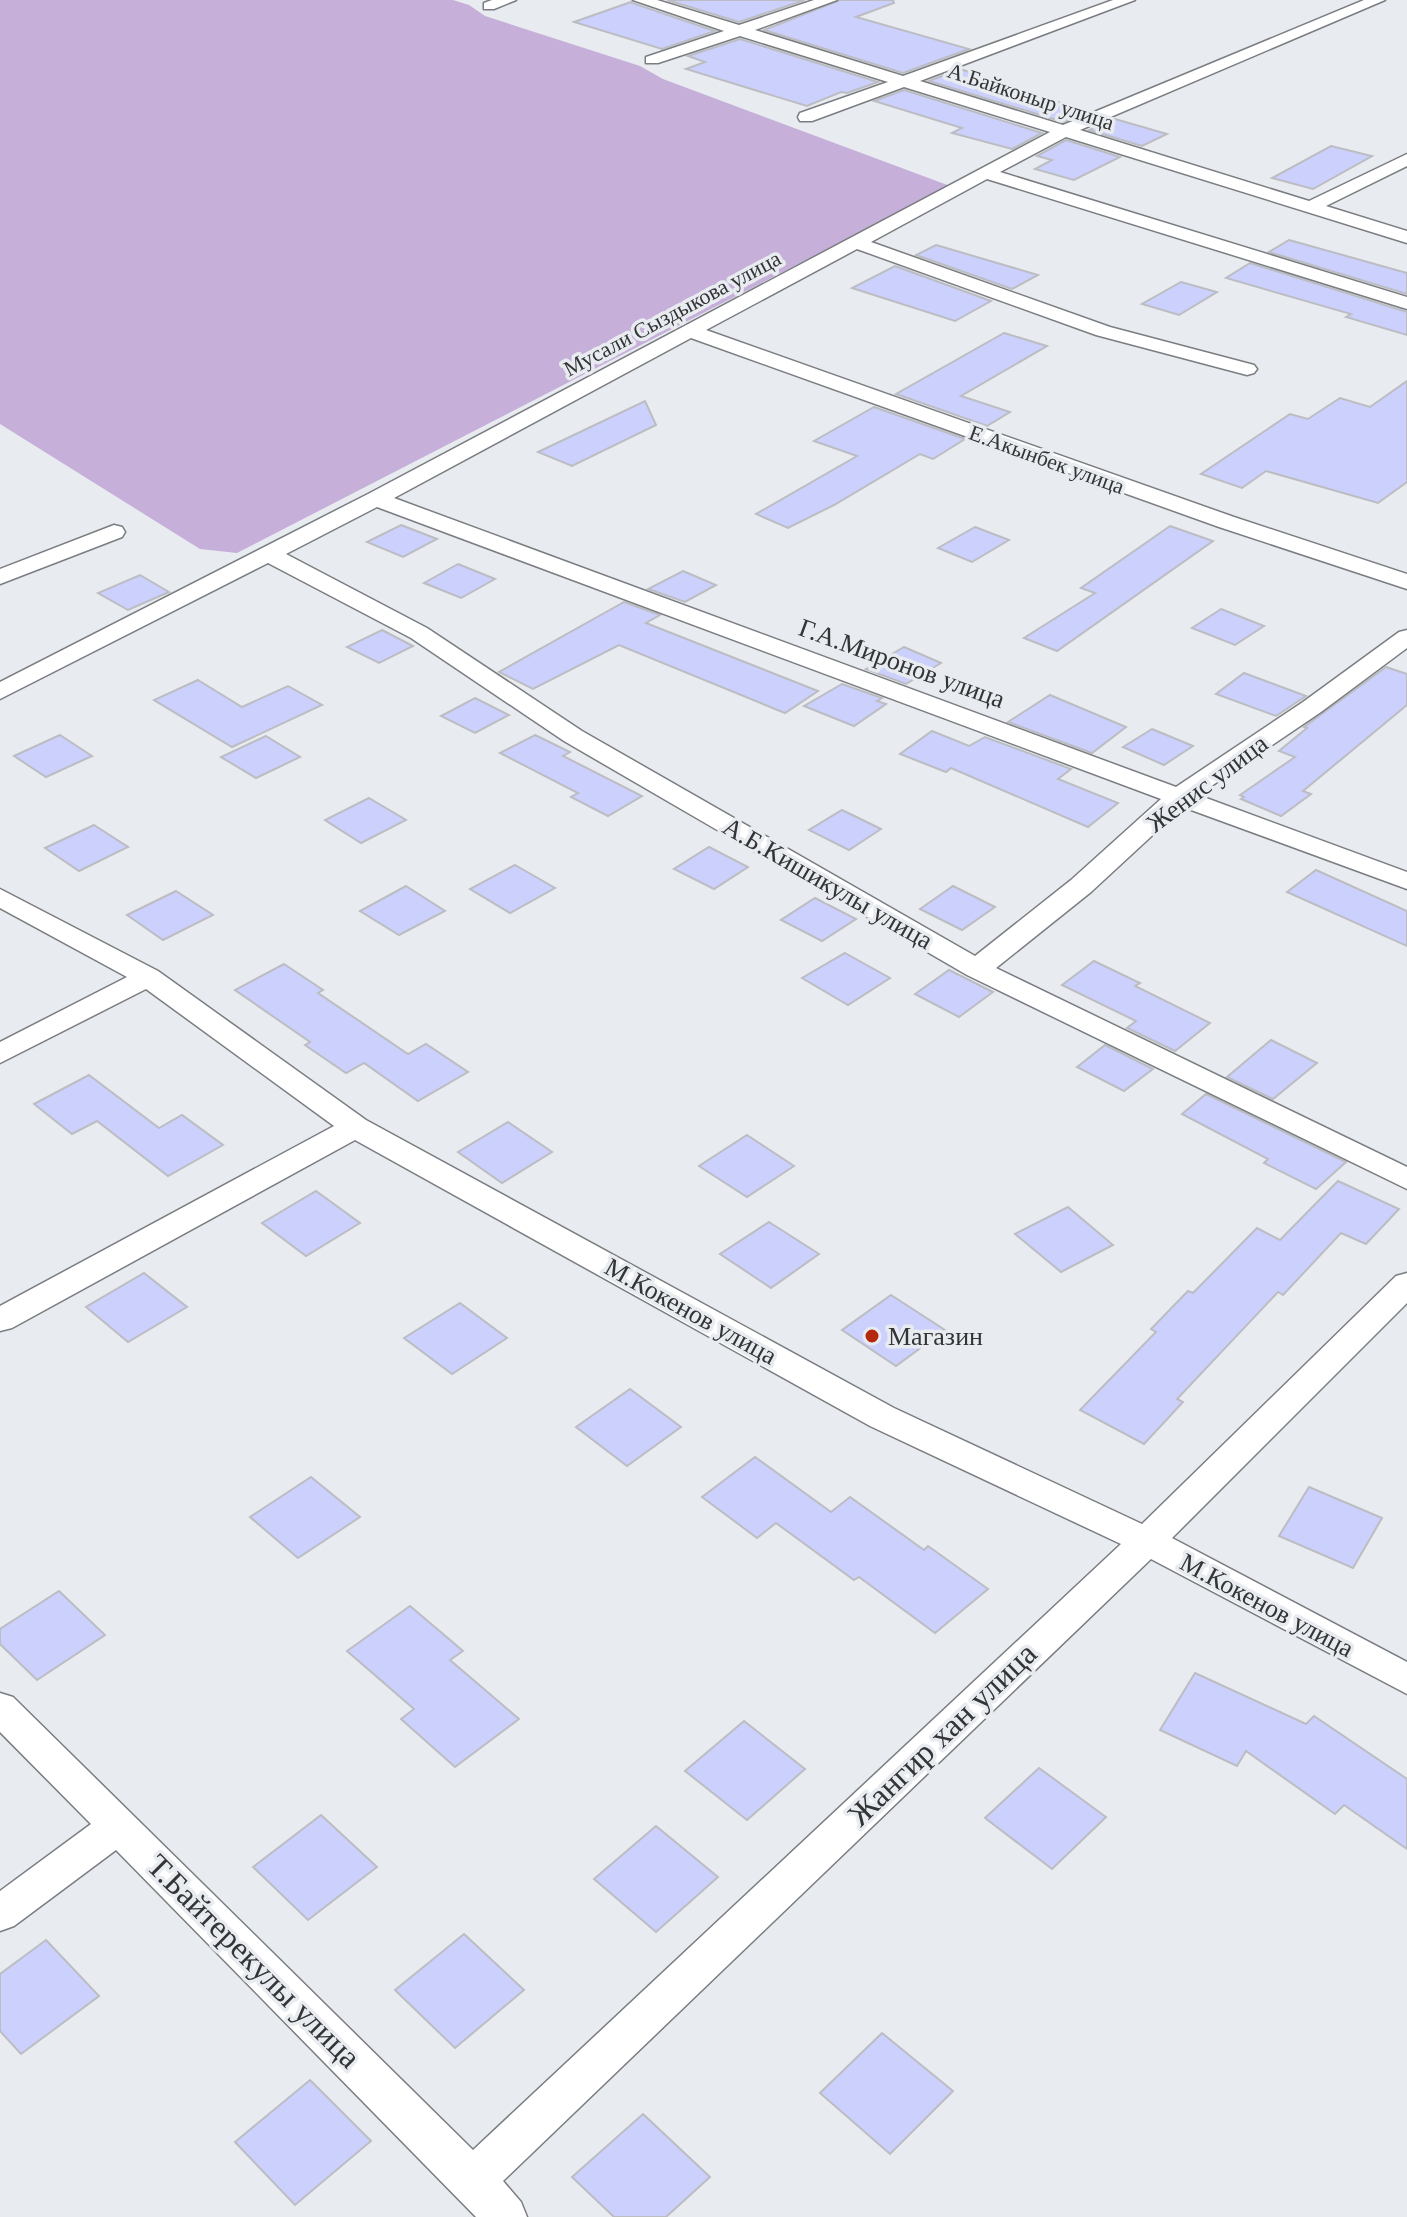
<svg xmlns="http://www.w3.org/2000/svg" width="1407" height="2217" viewBox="0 0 1407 2217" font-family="'Times New Roman',serif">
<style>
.green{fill:#c6b0d9}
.building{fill:#ccd0fd;stroke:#bcbdc2;stroke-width:2}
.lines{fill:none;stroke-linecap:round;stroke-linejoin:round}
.minor-casing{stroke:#7a7d81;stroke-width:3}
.minor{fill:#fff;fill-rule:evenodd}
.poi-dot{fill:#b4280b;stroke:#e8ebf0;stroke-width:3}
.labels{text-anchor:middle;stroke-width:7;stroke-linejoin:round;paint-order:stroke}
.far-street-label{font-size:22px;fill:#323435;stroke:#e8ebf0}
.street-label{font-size:26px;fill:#323435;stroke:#e8ebf0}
.poi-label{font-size:26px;fill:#323435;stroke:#e8ebf0;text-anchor:start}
.near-street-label{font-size:32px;fill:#323435;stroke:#e8ebf0}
</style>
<rect width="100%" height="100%" fill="#e8ebf0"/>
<!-- green -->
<polygon class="green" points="0,0 453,0 469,5 485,16 640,66 663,79 950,186 237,553 200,549 0,424"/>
<!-- building -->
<g class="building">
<polygon points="667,0 805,0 739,22"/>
<polygon points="840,0 893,0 894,3 856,17 969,49 903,73 764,30"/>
<polygon points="631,2 632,3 715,31 662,49 574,22"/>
<polygon points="740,39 878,82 847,93 841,92 807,106 686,69 705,62 688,56"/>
<polygon points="960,69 996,80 990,82 1089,111 1063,122 929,81"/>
<polygon points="904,90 1042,133 1012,149 952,133 962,128 874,101"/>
<polygon points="1115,119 1167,134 1142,146 1089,130"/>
<polygon points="1066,140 1120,157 1074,180 1035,169 1052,160 1037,156"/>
<polygon points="1331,146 1372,156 1313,189 1272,178"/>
<polygon points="1289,240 1407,273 1407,294 1269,252"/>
<polygon points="936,245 1038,275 1012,289 916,255"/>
<polygon points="1250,263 1407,312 1407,335 1346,317 1351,314 1226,278"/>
<polygon points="895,266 991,301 955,321 852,288"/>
<polygon points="1181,282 1217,292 1179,315 1142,304"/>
<polygon points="1004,333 1047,346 961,396 1010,412 987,426 896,394"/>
<polygon points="1407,381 1407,482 1378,503 1266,471 1242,488 1201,474 1290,414 1308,419 1340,398 1370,407"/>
<polygon points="645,401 656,425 572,466 538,452"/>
<polygon points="874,407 965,439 933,459 920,454 834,505 788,528 756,514 857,456 814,441"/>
<polygon points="401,525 437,539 403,557 367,542"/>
<polygon points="1170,526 1213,541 1057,651 1024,638 1095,593 1081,588"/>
<polygon points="975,527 1009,540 972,562 938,548"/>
<polygon points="458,564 495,579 461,598 424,583"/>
<polygon points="683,571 716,585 685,602 648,589"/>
<polygon points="140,575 169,592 128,610 98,593"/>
<polygon points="624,602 660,615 646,623 818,691 785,713 619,645 533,689 499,672"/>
<polygon points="1221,609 1264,626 1235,645 1192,628"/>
<polygon points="382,630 413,646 379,663 347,647"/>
<polygon points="904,647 941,663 906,684 866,669"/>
<polygon points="1386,667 1407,674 1407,705 1303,791 1311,794 1281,816 1241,799 1244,797 1240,795 1295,757 1279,751 1307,728 1304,727"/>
<polygon points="1244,673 1306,696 1276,716 1216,694"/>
<polygon points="198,680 242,707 288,686 322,705 232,747 154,700"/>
<polygon points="842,684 882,698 877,701 886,704 854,726 804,706"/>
<polygon points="1050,695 1126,727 1092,753 1008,722"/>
<polygon points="475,698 509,715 475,733 441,716"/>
<polygon points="1152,729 1193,746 1164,765 1123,747"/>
<polygon points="932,731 969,746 985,737 1071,769 1058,779 1118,803 1088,827 951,768 946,772 900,754"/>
<polygon points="60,735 92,756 46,777 14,756"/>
<polygon points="535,735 570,752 563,756 642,796 608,816 571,797 578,793 500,753"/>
<polygon points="266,736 300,757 256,778 221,757"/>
<polygon points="369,798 406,820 361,843 325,820"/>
<polygon points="842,810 881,829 849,850 809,830"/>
<polygon points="94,825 128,847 79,871 45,848"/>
<polygon points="709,847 748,867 714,889 674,869"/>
<polygon points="515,865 555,888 510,913 470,889"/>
<polygon points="1316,870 1407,911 1407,946 1287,892"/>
<polygon points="406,886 445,911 399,935 360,911"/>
<polygon points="953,886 995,907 962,930 920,909"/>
<polygon points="176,891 213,915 163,940 127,915"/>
<polygon points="815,898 856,919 822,941 781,920"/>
<polygon points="845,953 890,978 848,1005 802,978"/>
<polygon points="1094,961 1140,983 1135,986 1210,1023 1175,1051 1127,1028 1136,1021 1062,985"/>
<polygon points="284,964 323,990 318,993 408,1054 426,1044 468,1072 418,1101 364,1063 346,1073 305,1045 310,1042 235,990"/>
<polygon points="949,970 993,992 959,1017 915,994"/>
<polygon points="1271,1040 1317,1063 1273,1099 1227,1077"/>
<polygon points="1105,1045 1153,1069 1124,1091 1077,1067"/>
<polygon points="89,1075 159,1128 182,1115 223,1145 168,1176 97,1121 72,1134 34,1104"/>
<polygon points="1206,1094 1346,1162 1316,1189 1264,1163 1268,1159 1182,1114"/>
<polygon points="508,1122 552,1152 502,1183 458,1152"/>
<polygon points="747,1135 794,1166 747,1197 699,1166"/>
<polygon points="1338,1181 1399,1209 1366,1244 1341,1233 1283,1295 1278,1292 1177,1399 1183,1402 1144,1444 1080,1410 1156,1332 1151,1329 1188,1291 1193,1293 1257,1228 1280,1240"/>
<polygon points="316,1191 360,1223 306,1256 262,1223"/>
<polygon points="1068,1207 1113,1245 1061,1272 1015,1234"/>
<polygon points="769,1222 819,1254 771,1288 720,1254"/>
<polygon points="144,1273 187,1307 128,1342 86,1307"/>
<polygon points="891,1295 945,1330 896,1366 842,1330"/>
<polygon points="460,1303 507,1338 452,1374 404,1338"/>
<polygon points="630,1389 681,1427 627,1466 576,1427"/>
<polygon points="755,1457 831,1512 850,1497 924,1550 928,1546 988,1589 935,1633 859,1577 854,1580 776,1523 757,1538 702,1497"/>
<polygon points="311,1477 360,1517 298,1558 250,1517"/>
<polygon points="1309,1487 1382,1518 1353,1568 1279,1536"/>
<polygon points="59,1591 105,1635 37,1680 0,1644 0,1629"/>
<polygon points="410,1606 463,1651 450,1660 519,1719 455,1767 401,1719 414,1709 347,1651"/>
<polygon points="1195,1673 1306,1724 1314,1716 1407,1779 1407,1849 1344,1805 1335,1814 1246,1751 1237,1766 1160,1730"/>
<polygon points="744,1721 805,1769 747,1820 685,1771"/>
<polygon points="1039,1768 1106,1817 1052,1869 985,1818"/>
<polygon points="321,1815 377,1867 308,1920 253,1867"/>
<polygon points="656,1826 718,1877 656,1932 594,1879"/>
<polygon points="464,1934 524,1990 455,2048 395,1990"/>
<polygon points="46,1940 99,1996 21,2054 0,2031 0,1974"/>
<polygon points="882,2033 953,2091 890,2154 820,2093"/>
<polygon points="310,2080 371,2141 295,2205 235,2142"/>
<polygon points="643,2114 710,2177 666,2217 614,2217 572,2177"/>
</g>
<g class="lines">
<!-- minor casing -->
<g class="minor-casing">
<g id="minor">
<polygon points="492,0 516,0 494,9 484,9 484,3"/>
<path d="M633 0H657L739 25 814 0H837L755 30 903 76 1113 0H1135L920 81 1063 125 1364 0H1385L1080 130 1309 201 1407 154V166L1326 206 1407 231V243L1066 137 1000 172 1407 297V309L987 179 871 242 1110 327 1254 365 1257 369 1254 373 1247 375 1096 335 857 249 706 330 1234 517 1407 574V589L1219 527 691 338 394 498 1176 787 1303 702 1399 632 1407 630V648L1321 712 1198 795 1407 872V889L1183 807 1091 892 996 968 1407 1167V1189L967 975 564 741 411 638 268 563 0 699V682L368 494 1050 132 904 87 812 121H800L798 117 800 113 888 82 740 36 658 63H646V57L724 31ZM377 507 1161 799 1071 880 975 956 582 731 427 628 286 554Z"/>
<polygon points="114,525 122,527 125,532 122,537 0,584 0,569"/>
<polygon points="0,889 158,971 366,1120 894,1408 1142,1524 1396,1276 1407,1273 1407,1303 1172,1538 1407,1662 1407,1694 1151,1559 503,2181 521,2202 527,2217 476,2217 116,1850 14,1926 0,1931 0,1891 91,1824 0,1732 0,1693 13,1697 473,2150 1121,1544 870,1426 355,1140 12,1328 0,1331 0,1306 334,1126 146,989 0,1063 0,1042 127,977 0,908"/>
</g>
</g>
<!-- minor -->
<use href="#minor" class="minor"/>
</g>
<!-- markers -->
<circle class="poi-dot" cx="872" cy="1336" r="8"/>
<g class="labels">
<!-- far-street labels -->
<g class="far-street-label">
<text transform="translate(1031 96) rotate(18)" y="8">А.Байконыр улица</text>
<text transform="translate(672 313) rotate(-28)" y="8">Мусали Сыздыкова улица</text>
<text transform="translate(1047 459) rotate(20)" y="8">Е.Акынбек улица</text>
</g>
<!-- street labels -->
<g class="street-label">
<text transform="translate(902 663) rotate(20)" y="9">Г.А.Миронов улица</text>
<text transform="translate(1207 783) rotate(-37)" y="9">Женис улица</text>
<text transform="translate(828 883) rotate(30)" y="9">А.Б.Кишикулы улица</text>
<text transform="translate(691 1311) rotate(29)" y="9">М.Кокенов улица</text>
<text transform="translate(1267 1605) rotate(28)" y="9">М.Кокенов улица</text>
</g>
<!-- poi labels -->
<g class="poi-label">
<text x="888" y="1345">Магазин</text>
</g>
<!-- near-street labels -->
<g class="near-street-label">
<text transform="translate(942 1734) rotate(-44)" y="11">Жангир хан улица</text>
<text transform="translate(254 1961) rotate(45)" y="11">Т.Байтерекулы улица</text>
</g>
</g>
</svg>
